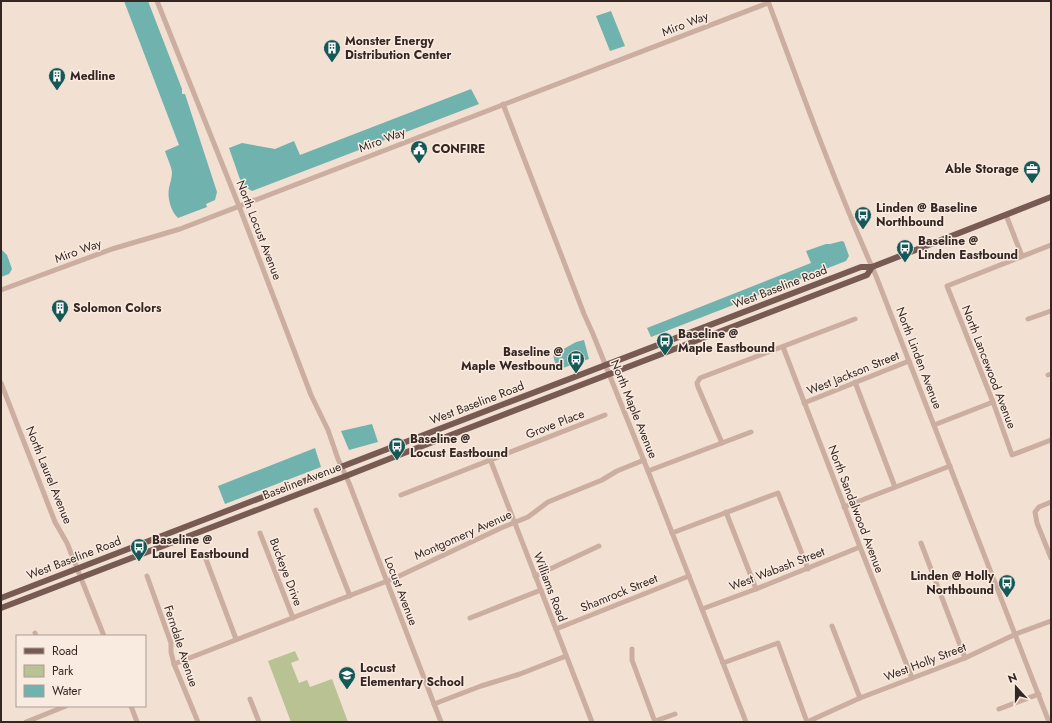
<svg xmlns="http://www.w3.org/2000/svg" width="1052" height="723" viewBox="0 0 1052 723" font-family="Jost,sans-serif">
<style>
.green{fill:#b8c293}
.water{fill:#70b2ad}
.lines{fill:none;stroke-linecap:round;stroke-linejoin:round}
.minor{stroke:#cbae9f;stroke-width:5}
.major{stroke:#775b53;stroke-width:6}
.labels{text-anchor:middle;stroke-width:3;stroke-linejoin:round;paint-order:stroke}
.street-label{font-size:12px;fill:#342723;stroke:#faebe0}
.poi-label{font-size:12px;font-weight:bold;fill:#342723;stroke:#faebe0;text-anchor:start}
</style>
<rect width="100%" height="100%" fill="#f2e0d3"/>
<!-- green -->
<polygon class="green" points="295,651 299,660 291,663 299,683 307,680 310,687 332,679 348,722 291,722 268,661"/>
<!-- water -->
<g class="water">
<path d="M124 1H148L182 89V94H185L217 192 215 200 206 204 207 207 178 218C171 212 167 197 169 188 170 183 172 178 172 172 171 165 167 158 165 151L179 145Z"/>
<polygon points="611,11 625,46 610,51 596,16"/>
<polygon points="471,89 479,104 252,191 242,185 229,148 242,143 275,149 294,141 300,155"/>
<polygon points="842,241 844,242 849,256 846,261 651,337 647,328 811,263 806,251 826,244 830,244"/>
<polygon points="2,250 7,255 12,269 9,274 1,277 1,252"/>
<polygon points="584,340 589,359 557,370 553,355 576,342"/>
<polygon points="372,424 378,442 349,450 341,431"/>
<polygon points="315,448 321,467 225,504 218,486"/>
</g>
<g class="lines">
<!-- minor -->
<g class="minor">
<polyline points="157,1 239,206 311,395 328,430 338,459 349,483 441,722"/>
<path d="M768 1C802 93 836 186 876 276L1049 722"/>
<polyline points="503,104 584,314 593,334 648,471 746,722"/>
<polyline points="1006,215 1022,256"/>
<polyline points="1051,245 947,286 993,402 1012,455 1051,440"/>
<polyline points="1,290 112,249 180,229 768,3"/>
<polyline points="1028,319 1051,311"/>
<polyline points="783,347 860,547 912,678"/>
<polyline points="1048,375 1051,374"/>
<polyline points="855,382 895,487"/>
<polyline points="1,383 55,522 67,543 104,636"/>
<polyline points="804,403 909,361"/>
<polyline points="934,425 993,402"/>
<polyline points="722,443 698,387 697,383 700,378 855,319"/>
<polyline points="490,459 592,722"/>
<polyline points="648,471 751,432"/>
<polyline points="401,495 605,415"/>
<polyline points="1051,502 1039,507 1035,512 1037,523 1051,558"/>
<polyline points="844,507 950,466"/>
<polyline points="316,510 350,596"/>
<polyline points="726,512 756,589"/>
<polyline points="260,533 293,618"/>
<polyline points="672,533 778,493 808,569"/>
<polyline points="921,543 965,658"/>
<polyline points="204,554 236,639"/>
<polyline points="147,576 171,643 171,652 174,664 198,722"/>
<polyline points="535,576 599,546"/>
<polyline points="702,609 756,589 860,547"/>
<polyline points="470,618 541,590"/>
<polyline points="832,626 860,698"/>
<polyline points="556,629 689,576"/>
<polyline points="35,633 36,636"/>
<polyline points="632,649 632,660 655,722"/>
<polyline points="723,663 778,643 807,722"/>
<polyline points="174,664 395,578 501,528 528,517 548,502 602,480 617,471 644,460"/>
<polyline points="250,699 259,722"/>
<polyline points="434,704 481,686 520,674 566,656"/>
<polyline points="131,706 137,722"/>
<polyline points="999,709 1039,694"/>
<polyline points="655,721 675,714"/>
<polyline points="26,722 66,706"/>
<polyline points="807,722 860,698 965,658 1016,634 1051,621"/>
</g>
<!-- major -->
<g class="major">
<polyline points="1,598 504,404 861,267 872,267 1051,197"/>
<polyline points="1,608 296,495 346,476 399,455 867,275 872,267"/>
</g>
</g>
<!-- icons -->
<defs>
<g id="building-pin" transform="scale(0.9)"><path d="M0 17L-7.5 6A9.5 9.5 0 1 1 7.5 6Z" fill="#165855" stroke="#faebe0"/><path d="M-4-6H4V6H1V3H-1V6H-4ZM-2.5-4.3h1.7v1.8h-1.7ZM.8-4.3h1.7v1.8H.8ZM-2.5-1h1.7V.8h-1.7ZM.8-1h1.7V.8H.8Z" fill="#fff"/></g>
<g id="civic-pin" transform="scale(0.9)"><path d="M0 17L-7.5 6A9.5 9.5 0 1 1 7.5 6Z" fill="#165855" stroke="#faebe0"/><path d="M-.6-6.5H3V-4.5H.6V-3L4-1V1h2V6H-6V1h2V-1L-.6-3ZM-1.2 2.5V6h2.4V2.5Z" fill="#fff"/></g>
<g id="office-pin" transform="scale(0.9)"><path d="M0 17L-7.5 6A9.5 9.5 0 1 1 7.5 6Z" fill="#165855" stroke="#faebe0"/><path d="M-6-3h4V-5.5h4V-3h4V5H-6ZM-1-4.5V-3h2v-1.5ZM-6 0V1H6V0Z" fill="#fff"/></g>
<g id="bus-pin" transform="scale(0.9)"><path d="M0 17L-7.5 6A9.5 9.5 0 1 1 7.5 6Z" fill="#165855" stroke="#faebe0"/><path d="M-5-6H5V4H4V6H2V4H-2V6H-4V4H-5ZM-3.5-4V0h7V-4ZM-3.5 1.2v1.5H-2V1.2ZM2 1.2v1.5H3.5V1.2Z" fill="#fff"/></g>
<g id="school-pin" transform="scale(0.9)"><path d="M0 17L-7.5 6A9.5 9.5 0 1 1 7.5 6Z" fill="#165855" stroke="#faebe0"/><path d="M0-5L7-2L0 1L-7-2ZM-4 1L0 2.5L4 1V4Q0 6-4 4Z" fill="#fff"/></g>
</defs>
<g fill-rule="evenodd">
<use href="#building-pin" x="332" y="48"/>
<use href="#building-pin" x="57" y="76"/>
<use href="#civic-pin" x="419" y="149"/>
<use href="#office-pin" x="1032" y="169"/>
<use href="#bus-pin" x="863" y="215"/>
<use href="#bus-pin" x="905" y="248"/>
<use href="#building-pin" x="60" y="308"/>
<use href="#bus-pin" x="665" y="341"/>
<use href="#bus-pin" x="576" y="359"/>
<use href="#bus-pin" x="397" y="446"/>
<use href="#bus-pin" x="139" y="547"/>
<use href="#bus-pin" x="1007" y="583"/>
<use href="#school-pin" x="347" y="675"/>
</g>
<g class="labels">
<!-- street labels -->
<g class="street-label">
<text transform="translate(685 24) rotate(-21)" y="4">Miro Way</text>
<text transform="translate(382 140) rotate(-21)" y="4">Miro Way</text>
<text transform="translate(259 230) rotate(69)" y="4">North Locust Avenue</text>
<text transform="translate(78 251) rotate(-20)" y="4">Miro Way</text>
<text transform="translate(780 287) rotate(-21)" y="4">West Baseline Road</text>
<text transform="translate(919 358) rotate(69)" y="4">North Linden Avenue</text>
<text transform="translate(989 367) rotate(69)" y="4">North Lancewood Avenue</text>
<text transform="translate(853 373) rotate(-22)" y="4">West Jackson Street</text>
<text transform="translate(477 403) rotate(-21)" y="4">West Baseline Road</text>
<text transform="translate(634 409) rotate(68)" y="4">North Maple Avenue</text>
<text transform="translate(555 424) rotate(-21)" y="4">Grove Place</text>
<text transform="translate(49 475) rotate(68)" y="4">North Laurel Avenue</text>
<text transform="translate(302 481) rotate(-21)" y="4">Baseline Avenue</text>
<text transform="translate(856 509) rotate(69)" y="4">North Sandalwood Avenue</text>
<text transform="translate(463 535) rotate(-24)" y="4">Montgomery Avenue</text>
<text transform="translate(74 558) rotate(-21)" y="4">West Baseline Road</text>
<text transform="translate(777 569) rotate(-21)" y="4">West Wabash Street</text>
<text transform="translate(286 572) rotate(69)" y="4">Buckeye Drive</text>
<text transform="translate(550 587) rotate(69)" y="4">Williams Road</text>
<text transform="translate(401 591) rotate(69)" y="4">Locust Avenue</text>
<text transform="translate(619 593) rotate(-22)" y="4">Shamrock Street</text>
<text transform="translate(181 646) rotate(72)" y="4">Ferndale Avenue</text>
<text transform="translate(925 662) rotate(-21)" y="4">West Holly Street</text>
</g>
<!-- poi labels -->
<g class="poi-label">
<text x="345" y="45">Monster Energy<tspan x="345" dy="14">Distribution Center</tspan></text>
<text x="70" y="80">Medline</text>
<text x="432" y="153">CONFIRE</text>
<text x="1019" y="173" text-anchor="end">Able Storage</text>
<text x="876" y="212">Linden @ Baseline<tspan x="876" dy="14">Northbound</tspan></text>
<text x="918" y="245">Baseline @<tspan x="918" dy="14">Linden Eastbound</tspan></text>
<text x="73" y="312">Solomon Colors</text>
<text x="678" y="338">Baseline @<tspan x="678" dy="14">Maple Eastbound</tspan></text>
<text x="563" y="356" text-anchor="end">Baseline @<tspan x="563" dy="14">Maple Westbound</tspan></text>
<text x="410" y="443">Baseline @<tspan x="410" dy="14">Locust Eastbound</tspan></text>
<text x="152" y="544">Baseline @<tspan x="152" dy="14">Laurel Eastbound</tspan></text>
<text x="994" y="580" text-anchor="end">Linden @ Holly<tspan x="994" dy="14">Northbound</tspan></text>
<text x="360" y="672">Locust<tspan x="360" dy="14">Elementary School</tspan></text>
</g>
</g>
<!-- border -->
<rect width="1052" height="723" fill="none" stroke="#342723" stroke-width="4"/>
<!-- legend -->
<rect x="16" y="635" width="130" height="72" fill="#faebe0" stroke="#ab9d94"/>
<rect x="24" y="648" width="20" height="6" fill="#775b53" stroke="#ab9d94"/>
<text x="52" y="655" font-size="12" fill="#342723">Road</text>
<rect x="24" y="665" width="20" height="12" fill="#b8c293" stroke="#ab9d94"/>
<text x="52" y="675" font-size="12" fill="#342723">Park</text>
<rect x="24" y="685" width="20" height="12" fill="#70b2ad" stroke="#ab9d94"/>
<text x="52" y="695" font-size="12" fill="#342723">Water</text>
<!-- north arrow -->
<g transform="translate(1016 687) rotate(339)" stroke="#faebe0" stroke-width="3" paint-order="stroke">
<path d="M0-3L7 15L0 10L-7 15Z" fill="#342723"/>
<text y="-6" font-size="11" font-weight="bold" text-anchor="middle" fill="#342723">N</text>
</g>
</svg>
